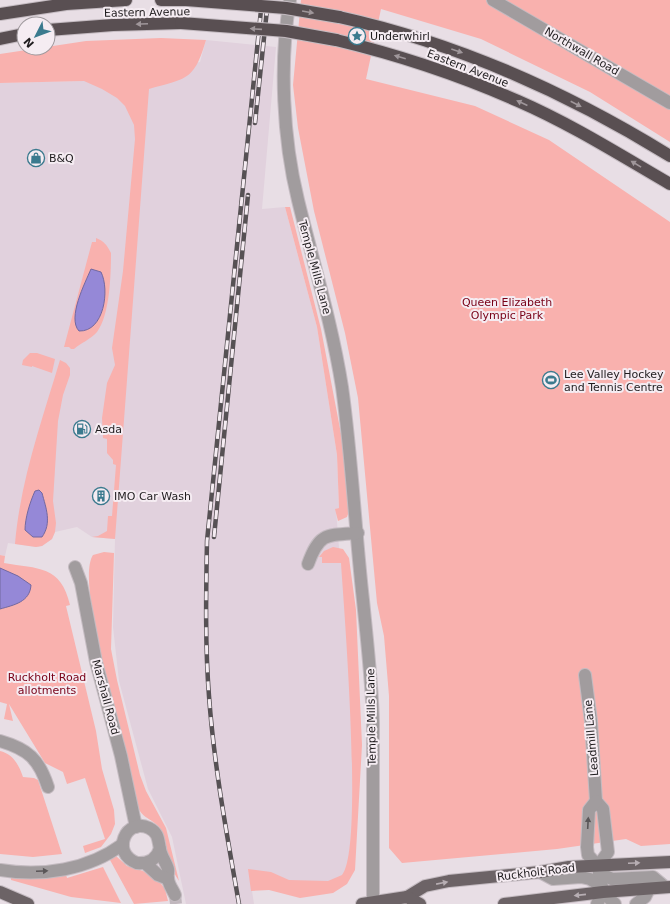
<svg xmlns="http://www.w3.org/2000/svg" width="670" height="904" viewBox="0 0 670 904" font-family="'DejaVu Sans',sans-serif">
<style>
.built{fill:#e1d1dd}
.green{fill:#f9b1ae}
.water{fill:#9588d7;stroke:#7268a0}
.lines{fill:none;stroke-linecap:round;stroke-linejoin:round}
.minor-tunnel{stroke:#c0b7bd;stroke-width:12;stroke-dasharray:12 6;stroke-linecap:butt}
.minor-casing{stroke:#c4bbc1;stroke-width:14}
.major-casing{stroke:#c4bbc1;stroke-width:14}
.highway-casing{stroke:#c4bbc1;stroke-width:14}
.minor{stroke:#a19c9e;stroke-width:12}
.major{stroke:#6c6366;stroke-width:12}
.highway{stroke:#594f52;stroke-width:12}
.rail-casing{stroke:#565154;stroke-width:4.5}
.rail{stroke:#f5ecf2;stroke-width:3;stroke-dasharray:9;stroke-linecap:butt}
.highway-bridge-casing{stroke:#c4bbc1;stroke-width:14;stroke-linecap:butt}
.highway-bridge{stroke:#594f52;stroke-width:12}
.oneway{fill:#9f969a}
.oneway2{fill:#5a5658}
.oneway3{fill:#b7aeb3}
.labels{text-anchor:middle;stroke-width:4;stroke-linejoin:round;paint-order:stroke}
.street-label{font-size:11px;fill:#1f1c1e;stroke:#f5ecf2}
.poi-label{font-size:11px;fill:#1f1c1e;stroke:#f5ecf2;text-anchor:start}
.park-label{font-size:11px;fill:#780117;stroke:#f5ecf2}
</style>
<rect width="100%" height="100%" fill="#e8dee5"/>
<!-- built -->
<polygon class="built" points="206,40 276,47 262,209 285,207 317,327 337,455 339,508 336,509 340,561 346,561 356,793 348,865 343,877 323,884 250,877 254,904 186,904 172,837 148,789 119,681 113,627 115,539 92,537 77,527 55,532 52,539 42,546 36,547 8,543 5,556 0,555 0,83 84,81 200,62"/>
<!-- green -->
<g class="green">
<polygon points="301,0 670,0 670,142 590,92 481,39 381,9 366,79 475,106 549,140 670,222 670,844 641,846 626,839 557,849 402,863 389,848 389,696 384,636 377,603 358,398 345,333 314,211 298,128 293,85"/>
<path d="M161 38 206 40C194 81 187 78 149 89L115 539 92 537 98 536 107 531 108 516H112L116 465 113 464V460L107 453V439L103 438 102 418 107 383 115 365 112 348 123 271 135 139 134 125 125 106 117 98 102 89 84 81 0 83V54L86 41Z"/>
<polygon points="285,207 290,207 321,329 342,439 349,511 347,517 338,521 335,509 339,508 337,455 317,327"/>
<path d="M96 238C104 241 107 245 111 253 111 274 110 315 97 332 91 339 81 343 74 349H71L69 347H64L92 242H96Z"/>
<polygon points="30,353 37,353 55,359 52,373 32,366 32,367 22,365 23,360"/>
<path d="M60 360 66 363 70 368V375L63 395 58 421 53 501 56 523 55 532 52 539 42 546 36 547 15 544C20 482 42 420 60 360Z"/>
<path d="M333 547 343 549 349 558 356 610 362 745 355 870 347 884 333 893 300 898 269 890 251 891 248 869 271 872 289 880 328 881 342 875C364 849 344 609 341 563H322V557H319L324 551Z"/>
<path d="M104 552 114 553 111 649 117 680 140 775 146 791 166 828 179 881C174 873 170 866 168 856 166 847 166 839 161 830 156 820 142 819 138 807 132 788 130 767 125 748 117 714 76 581 93 555Z"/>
<path d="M0 555 5 556 4 563C38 569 61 565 70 605L66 606 96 731 102 769 114 810 115 824 111 834 101 847 85 853 83 846 105 839 85 778 67 784 63 772 45 763 9 704 13 721 4 719 7 704 0 702Z"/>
<path d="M0 751C13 754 19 765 23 777L34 778 38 780 62 854 33 857 0 854Z"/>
<polygon points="116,856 127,866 143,871 159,881 165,889 168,901 134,904 110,860"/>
<polygon points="103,867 121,903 71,897 11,880 11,875 66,874 67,878"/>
</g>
<!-- water -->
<g class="water">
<path d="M91 269 101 272C110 290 104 332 79 331 67 318 85 283 91 269Z"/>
<path d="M39 490 42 493C46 508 52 523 42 537H33L25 530C25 518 30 502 35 491Z"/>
<path d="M0 568 18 576 31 585C30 602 14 605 0 609Z"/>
</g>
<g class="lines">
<!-- minor-tunnel -->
<polyline class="minor-tunnel" points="175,895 176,904"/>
<!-- minor casing -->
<g class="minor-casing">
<g id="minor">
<path d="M290 0C279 62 283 139 298 200 313 262 332 323 342 387 352 458 355 529 363 600 367 641 372 682 373 723 373 783 373 842 373 902"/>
<polyline points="493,0 670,103"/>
<path d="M308 564C319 533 326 535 358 533"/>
<polyline points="75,567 81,583 96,662 121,756 136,827"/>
<polyline points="585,675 591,721 596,801 603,809 608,852 598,866"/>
<path d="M0 741C28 749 39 759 48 787"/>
<polyline points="596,801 589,810 587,847 588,855 598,866 603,892"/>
<path d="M160 848C157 859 149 864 137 863 110 853 126 817 149 828 159 833 158 840 160 849 161 856 166 862 168 869 169 872 167 875 168 878 168 884 173 890 175 895"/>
<polyline points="145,863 158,875 168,879"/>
<path d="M0 870C42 877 88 870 123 844"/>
<polyline points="540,872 553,879 581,877 590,879 601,886"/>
<polyline points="599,873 612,879 653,877 665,887"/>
<polyline points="603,892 615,904"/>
<polyline points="597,904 603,892"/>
<polyline points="636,904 645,897 649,889"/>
</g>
</g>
<!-- major casing -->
<g class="major-casing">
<g id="major">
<polyline points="0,892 28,904"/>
<polyline points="407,897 425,886 449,881 540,872 569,867 670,862"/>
<polyline points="362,904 407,897 420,904"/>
<polyline points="504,904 603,892 670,887"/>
</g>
</g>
<!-- highway casing -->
<g class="highway-casing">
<g id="highway">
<polyline points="161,0 186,0"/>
<polyline points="0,14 66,4 126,0"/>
<path d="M339 17C457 43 568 93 670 156"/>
<polyline points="48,30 113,25 181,23"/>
<polyline points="0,39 24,34"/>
<path d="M336 40C399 55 459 75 518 101 571 124 620 155 670 184"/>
</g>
</g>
<!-- minor -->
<use href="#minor" class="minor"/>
<!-- major -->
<use href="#major" class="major"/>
<!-- highway -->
<use href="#highway" class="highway"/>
<!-- rail casing -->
<g class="rail-casing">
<g id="rail">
<polyline points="255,123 268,0"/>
<polyline points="214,537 248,195"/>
<path d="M239 904C227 835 214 766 209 696 205 645 206 593 207 541L262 0"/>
</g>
</g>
<!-- rail -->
<use href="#rail" class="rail"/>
<!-- highway-bridge casing -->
<g class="highway-bridge-casing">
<g id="highway-bridge">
<polyline points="186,0 286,8 339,17"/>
<polyline points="181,23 286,31 336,40"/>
</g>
</g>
<!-- highway-bridge -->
<use href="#highway-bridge" class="highway-bridge"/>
</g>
<!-- one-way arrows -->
<defs><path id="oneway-solid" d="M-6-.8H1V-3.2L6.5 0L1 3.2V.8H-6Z"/></defs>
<g class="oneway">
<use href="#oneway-solid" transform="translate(308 12) rotate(10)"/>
<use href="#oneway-solid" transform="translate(142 24) rotate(178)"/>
<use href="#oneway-solid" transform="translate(256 29) rotate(-176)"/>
<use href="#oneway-solid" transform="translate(457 51) rotate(19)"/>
<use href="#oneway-solid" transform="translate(400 57) rotate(-164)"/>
<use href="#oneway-solid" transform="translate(522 103) rotate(-155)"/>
<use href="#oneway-solid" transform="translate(576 104) rotate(27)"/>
<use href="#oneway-solid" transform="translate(636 164) rotate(-149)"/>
</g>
<g class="oneway2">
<use href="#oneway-solid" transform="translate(588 823) rotate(-87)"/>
<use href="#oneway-solid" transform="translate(42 871) rotate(-3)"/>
</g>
<g class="oneway3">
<use href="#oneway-solid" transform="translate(634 863) rotate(-2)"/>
<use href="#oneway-solid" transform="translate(442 883) rotate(-11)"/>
<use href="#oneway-solid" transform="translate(580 895) rotate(174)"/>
</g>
<!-- icons -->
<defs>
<g id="sight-ring" transform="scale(0.9)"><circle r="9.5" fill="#f5ecf2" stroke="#3b7a8e" stroke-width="1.5"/><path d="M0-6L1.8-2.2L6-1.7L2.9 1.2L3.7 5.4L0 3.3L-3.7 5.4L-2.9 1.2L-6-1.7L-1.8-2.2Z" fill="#3b7a8e"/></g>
<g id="shop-ring" transform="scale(0.9)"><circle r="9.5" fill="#f5ecf2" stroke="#3b7a8e" stroke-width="1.5"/><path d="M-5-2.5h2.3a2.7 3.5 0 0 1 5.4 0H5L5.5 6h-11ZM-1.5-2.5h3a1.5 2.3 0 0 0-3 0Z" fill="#3b7a8e"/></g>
<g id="stadium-ring" transform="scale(0.9)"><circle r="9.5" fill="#f5ecf2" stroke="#3b7a8e" stroke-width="1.5"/><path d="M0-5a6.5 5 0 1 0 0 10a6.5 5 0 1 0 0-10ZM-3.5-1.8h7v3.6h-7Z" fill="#3b7a8e"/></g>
<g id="fuel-ring" transform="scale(0.9)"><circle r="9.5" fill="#f5ecf2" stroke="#3b7a8e" stroke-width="1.5"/><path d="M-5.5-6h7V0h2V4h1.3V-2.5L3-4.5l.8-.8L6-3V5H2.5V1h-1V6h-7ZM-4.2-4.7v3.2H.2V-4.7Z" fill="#3b7a8e"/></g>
<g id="building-ring" transform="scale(0.9)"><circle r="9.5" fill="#f5ecf2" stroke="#3b7a8e" stroke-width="1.5"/><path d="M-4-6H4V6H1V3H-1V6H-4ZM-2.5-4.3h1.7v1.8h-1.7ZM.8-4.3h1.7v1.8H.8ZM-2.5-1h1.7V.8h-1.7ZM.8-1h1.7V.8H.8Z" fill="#3b7a8e"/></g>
</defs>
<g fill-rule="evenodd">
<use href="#sight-ring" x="357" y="36"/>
<use href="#shop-ring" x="36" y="158"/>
<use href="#stadium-ring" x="551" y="380"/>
<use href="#fuel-ring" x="82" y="429"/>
<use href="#building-ring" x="101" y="496"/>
</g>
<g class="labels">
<!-- street labels -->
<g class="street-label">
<text transform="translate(147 12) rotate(-1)" y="4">Eastern Avenue</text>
<text transform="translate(582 51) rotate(30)" y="4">Northwall Road</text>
<text transform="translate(468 68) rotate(21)" y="4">Eastern Avenue</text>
<text transform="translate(315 267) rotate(75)" y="4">Temple Mills Lane</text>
<text transform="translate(106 697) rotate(75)" y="4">Marshall Road</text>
<text transform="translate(371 717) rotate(-91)" y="4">Temple Mills Lane</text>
<text transform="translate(591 738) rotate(-95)" y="4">Leadmill Lane</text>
<text transform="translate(536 872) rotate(-7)" y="4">Ruckholt Road</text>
</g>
<!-- poi labels -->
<g class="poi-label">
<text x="370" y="40">Underwhirl</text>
<text x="49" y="162">B&amp;Q</text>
<text x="564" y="378">Lee Valley Hockey<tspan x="564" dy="13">and Tennis Centre</tspan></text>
<text x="95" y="433">Asda</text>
<text x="114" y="500">IMO Car Wash</text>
</g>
<!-- park labels -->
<g class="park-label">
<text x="507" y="306">Queen Elizabeth<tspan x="507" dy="13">Olympic Park</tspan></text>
<text x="47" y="681">Ruckholt Road<tspan x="47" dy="13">allotments</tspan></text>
</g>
</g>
<!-- north arrow -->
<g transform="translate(36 36) rotate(228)"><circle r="19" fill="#f5ecf2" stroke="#9f999d"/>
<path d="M0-3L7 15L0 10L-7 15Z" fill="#3b7a8e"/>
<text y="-6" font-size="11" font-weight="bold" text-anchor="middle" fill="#1f1c1e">N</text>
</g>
</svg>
